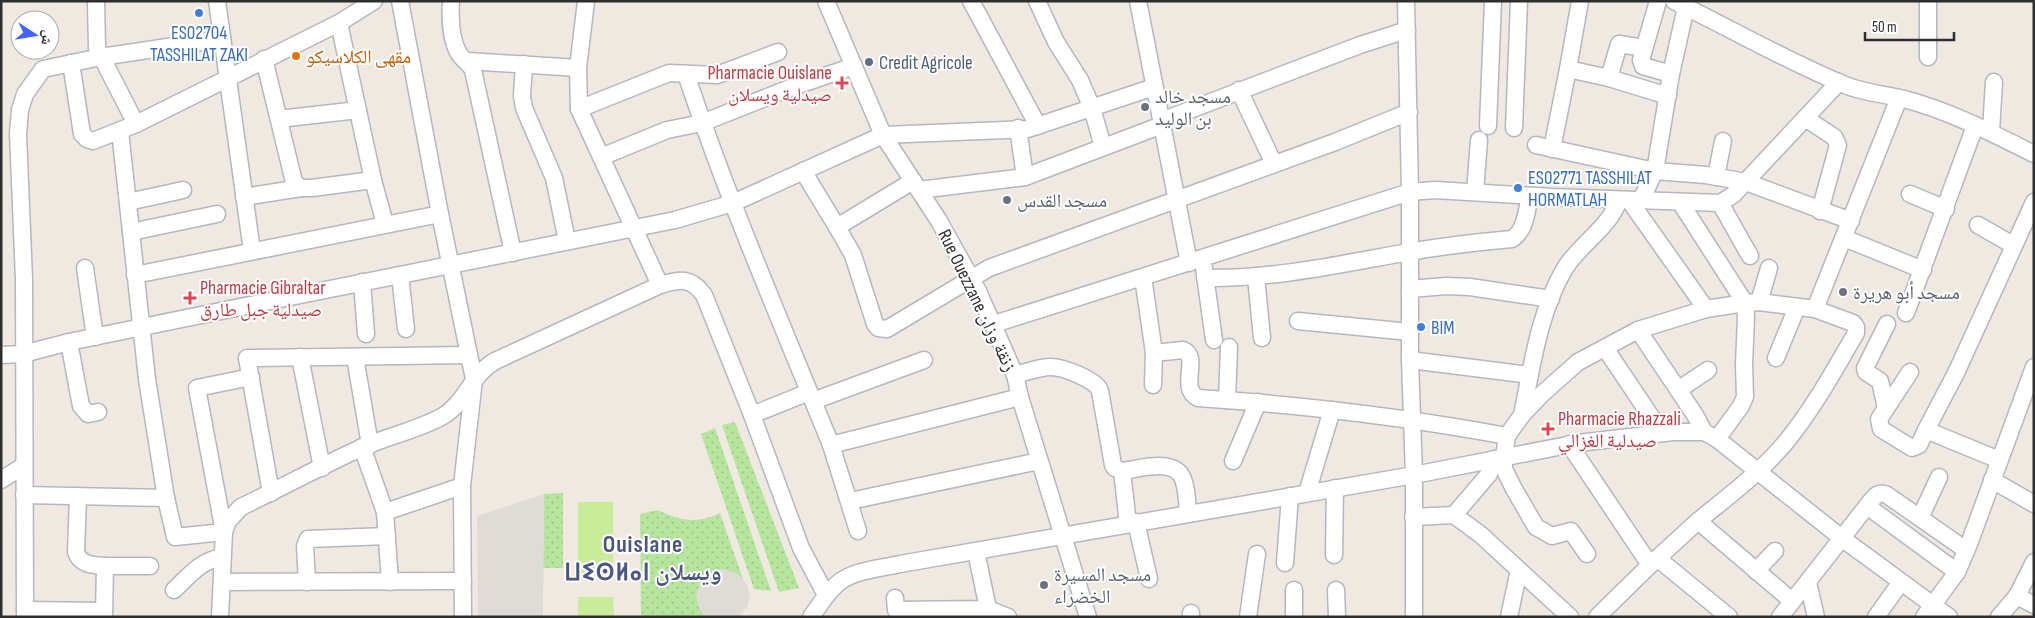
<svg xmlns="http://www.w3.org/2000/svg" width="2035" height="618" viewBox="0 0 2035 618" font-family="'Sofia Sans Condensed','Noto Naskh Arabic','Noto Sans Tifinagh',sans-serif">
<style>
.grass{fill:url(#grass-dots)}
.pitch{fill:#c9ec9a}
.plaza{fill:#dfdcd8}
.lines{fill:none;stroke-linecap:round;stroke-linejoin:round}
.minor-casing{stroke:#b4b7c1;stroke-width:19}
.minor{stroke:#fff;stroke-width:16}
.shop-dot{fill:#3f7fe0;stroke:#fff;stroke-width:2}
.food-dot{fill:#e8710a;stroke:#fff;stroke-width:2}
.service-dot{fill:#5c6f8a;stroke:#fff;stroke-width:2}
.health-dot{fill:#e0444e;stroke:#fff;stroke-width:2}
.worship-dot{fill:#6b7280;stroke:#fff;stroke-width:2}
.labels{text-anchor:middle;stroke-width:4;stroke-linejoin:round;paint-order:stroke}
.shop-label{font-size:19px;fill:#366cbe;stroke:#fff;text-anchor:start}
.food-label{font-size:19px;fill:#c56008;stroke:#fff;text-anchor:start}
.service-label{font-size:19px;fill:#4e5e75;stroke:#fff;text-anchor:start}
.health-label{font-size:19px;fill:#be3a42;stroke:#fff;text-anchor:start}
.worship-label{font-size:19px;fill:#5b616d;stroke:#fff;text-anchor:start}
.street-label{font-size:19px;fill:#2e2e2e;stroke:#fff}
.district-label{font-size:24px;font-weight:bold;letter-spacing:1px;fill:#4d5680;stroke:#fff}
</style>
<defs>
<pattern id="grass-dots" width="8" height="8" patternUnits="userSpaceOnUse" patternTransform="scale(1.25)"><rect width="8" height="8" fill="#b6e59e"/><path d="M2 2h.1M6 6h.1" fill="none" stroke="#9dc588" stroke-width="1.8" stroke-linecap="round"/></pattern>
</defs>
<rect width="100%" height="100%" fill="#efe9e1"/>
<!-- grass -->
<g class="grass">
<polygon points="735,422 799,588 779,592 722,425"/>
<polygon points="715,428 771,591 754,589 701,434"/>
<polygon points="563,493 563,568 543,568 544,494"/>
<path d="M658 510C679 521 698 524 720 513L743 579 736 573 702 613 706 617H641L640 514Z"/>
</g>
<!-- pitch -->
<g class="pitch">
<rect x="578" y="502" width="35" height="72"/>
<polygon points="578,597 613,597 614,617 578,617"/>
</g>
<!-- plaza -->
<g class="plaza">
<polygon points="544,494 543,617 478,617 477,516"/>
<polygon points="722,569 736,573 743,579 748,587 750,596 748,605 739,617 706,617 699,608 696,596 700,583 710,573"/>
</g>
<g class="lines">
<!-- minor casing -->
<g class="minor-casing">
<g id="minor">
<polyline points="96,1 97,48 136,124"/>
<polyline points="217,1 252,251"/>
<polyline points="400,1 440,214 474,379 462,486 463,617"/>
<path d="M451 1C450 18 450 37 458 52 462 60 469 62 473 70L513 253"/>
<polyline points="586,1 578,68 579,109 660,285"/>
<polyline points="826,1 883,135 939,221 978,291 1015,375 1020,397 1088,617"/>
<polyline points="971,1 1038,126"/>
<polyline points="1037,1 1056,42 1080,80 1092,108 1103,147"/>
<polyline points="1138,1 1189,263"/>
<polyline points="1406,1 1410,192 1410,360 1414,475 1414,617"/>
<polyline points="1580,1 1568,69 1609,78 1619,44 1644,48"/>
<polyline points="1658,1 1641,60 1643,66 1671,74 1686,7"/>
<path d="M1674 1C1731 29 1787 61 1845 85 1864 93 1885 94 1904 99 1950 111 1992 133 2034 154"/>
<polyline points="1928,1 1928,57"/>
<polyline points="339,23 373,180 385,224"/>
<polyline points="264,59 294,182 301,188 312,188 373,180"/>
<polyline points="468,61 578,68"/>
<polyline points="71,63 82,134 87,139 93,141 136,124 339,23 374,1"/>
<polyline points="524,64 522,96 524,108 554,178 567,241"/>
<path d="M686 74C728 200 781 322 831 445"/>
<polyline points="1609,78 1668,96"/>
<polyline points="1239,90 1274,164"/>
<polyline points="579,109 669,73 717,75 778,52"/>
<polyline points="1805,118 1834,137 1838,145 1820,211"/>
<polyline points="279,119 358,110"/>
<polyline points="1161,121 1360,45 1407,30"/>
<polyline points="1488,126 1493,1"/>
<polyline points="1018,128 1025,177"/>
<polyline points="1514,128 1519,1"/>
<polyline points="120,131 147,379 166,498"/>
<polyline points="1991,131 1994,82"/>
<polyline points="1536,145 1655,171 1671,74"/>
<polyline points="1552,149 1568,69"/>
<polyline points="601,157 667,130 702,123 790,88 854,66"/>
<polyline points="803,171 837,227 913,181"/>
<polyline points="1716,177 1723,141"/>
<polyline points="919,190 1025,177 1162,125"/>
<polyline points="1475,192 1479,140"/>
<polyline points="1910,194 1946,209"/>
<polyline points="244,197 301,188"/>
<polyline points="1629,200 1706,309"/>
<polyline points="1641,200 1655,171 1706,175 1746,182 1851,221"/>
<polyline points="128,202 183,190"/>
<polyline points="1720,203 1750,256"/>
<polyline points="1978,225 2013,245"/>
<polyline points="837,227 853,255 875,324 878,328 887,329 989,268 1335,142 1409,112"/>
<polyline points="131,232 217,214"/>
<polyline points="1844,238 1923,270"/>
<polyline points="85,268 95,337"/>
<polyline points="1204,268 1214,340"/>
<polyline points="135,275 440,214"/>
<polyline points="400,275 406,329"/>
<polyline points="1143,277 1154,353"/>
<polyline points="1256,277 1262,338"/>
<path d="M1205 278C1275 279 1341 264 1409 252 1443 246 1478 242 1512 239 1526 230 1526 212 1530 196"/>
<polyline points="362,282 366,334"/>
<polyline points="1410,289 1446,286 1470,287 1551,299"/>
<polyline points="1759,302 1769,268"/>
<polyline points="1815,309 1899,98"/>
<polyline points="1906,313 1975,126"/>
<polyline points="1298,321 1410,332"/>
<polyline points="994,324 1410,192 1435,190 1553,197 1720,203 1733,195 1839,82"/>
<polyline points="1638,330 1695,415 1704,432"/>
<polyline points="69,342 81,406 88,414 98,412"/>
<polyline points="1605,348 1662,433"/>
<polyline points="1,355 23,354 69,342 260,303 675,220 733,203 883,135 1028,129 1154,87"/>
<polyline points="300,357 322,468"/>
<polyline points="355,357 370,445"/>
<polyline points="1776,358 1797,307"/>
<polyline points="1410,360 1530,375"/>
<polyline points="1910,372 1879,419 1881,429 1912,448 1919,445 1926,430 1999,460"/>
<path d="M1015 375C1027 372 1039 367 1051 367 1063 367 1097 380 1100 391L1113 465 1115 468 1122 471"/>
<path d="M1153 385 1154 353 1183 350C1201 357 1178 388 1198 398 1302 405 1405 417 1507 436"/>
<polyline points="1678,390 1708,370"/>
<polyline points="1227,400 1229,347"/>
<polyline points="813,401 924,360"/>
<polyline points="1886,408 1880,381 1866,372 1865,368 1887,324"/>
<polyline points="752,415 809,392"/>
<path d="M1522 415C1532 366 1539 312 1565 268 1581 243 1609 228 1619 200"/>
<polyline points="1926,430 1956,373 2034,202"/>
<polyline points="1569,444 1650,565 1597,617"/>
<polyline points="362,447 385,512"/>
<polyline points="1233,461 1258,402"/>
<polyline points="1,480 23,466"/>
<polyline points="1992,480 2034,504"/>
<polyline points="271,493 247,358 469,355"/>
<polyline points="1307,493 1332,410"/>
<polyline points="24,495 166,498 175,537 224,532 197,388 251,377"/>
<path d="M78 496 76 552C80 565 93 565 105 566"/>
<polyline points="850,501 1039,461"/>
<polyline points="1454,515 1489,474 1494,459"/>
<polyline points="1413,517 1454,515 1481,535 1570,617"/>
<polyline points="1920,518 1939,477"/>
<path d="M1698 521C1731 494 1767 468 1793 433 1817 402 1836 367 1856 333V327L1853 323 1815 309 1759 302 1745 303 1746 317 1744 365 1745 397 1741 406 1717 439"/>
<polyline points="1136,522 1149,579"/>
<path d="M1128 524 1122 471C1138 469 1170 459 1181 475 1187 485 1187 502 1188 513"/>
<polyline points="858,531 831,445 1020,397"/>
<polyline points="1587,554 1571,531 1552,536 1536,527 1514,489 1504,469 1504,457 1507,436 1522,415 1542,394 1578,362 1638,330 1706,309 1745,303 1680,202"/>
<polyline points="1334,555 1335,488"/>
<polyline points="1657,558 1729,617"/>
<polyline points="1285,563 1290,496"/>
<polyline points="1650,565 1698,521 1792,601"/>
<polyline points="1756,571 1775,551"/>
<path d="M1957 572 1867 506C1873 499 1877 490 1887 495L1966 550"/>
<polyline points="222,582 463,581"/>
<polyline points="307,582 305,546 308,539 387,536"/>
<polyline points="390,582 385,512 462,486"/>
<polyline points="1808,582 1816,617"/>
<path d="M174 590C190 575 200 561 222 557"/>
<polyline points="1336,590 1337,617"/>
<polyline points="2017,596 2034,562"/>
<polyline points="895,598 896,610 988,609 976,551"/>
<polyline points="988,609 1008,617"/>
<polyline points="25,610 104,611"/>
<polyline points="25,617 24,279 18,134 20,110 25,94 43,69 101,57 221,39"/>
<polyline points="104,617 105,566 150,566"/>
<path d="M220 617 224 532 228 521 241 507C281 488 321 466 361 448 388 436 418 430 443 416 466 402 471 375 495 361L660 285C680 279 691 277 704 295L752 415 801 548 826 595"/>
<path d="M811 617C819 606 826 594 836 585 852 570 879 569 900 564L1414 475 1578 443 1673 432H1704L1717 439 1843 539 1949 617"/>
<polyline points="1191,617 1191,613"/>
<polyline points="1248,617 1257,554"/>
<polyline points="1294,617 1294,590"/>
<polyline points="1509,617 1519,570"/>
<polyline points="1780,617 1867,506"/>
<polyline points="1876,617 1901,582"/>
<polyline points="1924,617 1957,572 1969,544 2034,367"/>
<polyline points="1999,617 2017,596 2034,605"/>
</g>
</g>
<!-- minor -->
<use href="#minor" class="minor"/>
</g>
<!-- markers -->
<g class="shop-dot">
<circle cx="199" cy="13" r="5"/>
<circle cx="1518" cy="188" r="5"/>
<circle cx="1421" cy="327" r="5"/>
</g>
<circle class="food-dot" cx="296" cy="56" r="5"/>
<circle class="service-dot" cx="869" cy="62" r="5"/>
<g class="health-dot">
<path d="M839.5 75.5h5v5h5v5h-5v5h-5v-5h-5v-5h5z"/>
<path d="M187.5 290.5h5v5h5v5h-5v5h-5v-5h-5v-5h5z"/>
<path d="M1545.5 421.5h5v5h5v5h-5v5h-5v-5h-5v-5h5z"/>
</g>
<g class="worship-dot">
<circle cx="1145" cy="107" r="5"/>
<circle cx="1007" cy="200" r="5"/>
<circle cx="1843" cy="292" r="5"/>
<circle cx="1044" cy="585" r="5"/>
</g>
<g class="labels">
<!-- shop labels -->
<g class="shop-label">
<text x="199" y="39" text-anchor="middle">ES02704<tspan x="199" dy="22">TASSHILAT ZAKI</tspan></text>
<text x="1528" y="184">ES02771 TASSHILAT<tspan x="1528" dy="22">HORMATLAH</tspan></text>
<text x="1431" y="334">BIM</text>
</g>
<!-- food labels -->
<g class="food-label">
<text x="306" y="63">مقهى الكلاسيكو</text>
</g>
<!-- service labels -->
<g class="service-label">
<text x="879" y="69">Credit Agricole</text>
</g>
<!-- health labels -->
<g class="health-label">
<text x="832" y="79" text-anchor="end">Pharmacie Ouislane<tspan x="832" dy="22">صيدلية ويسلان</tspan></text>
<text x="200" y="294">Pharmacie Gibraltar<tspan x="200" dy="22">صيدلية جبل طارق</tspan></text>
<text x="1558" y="425">Pharmacie Rhazzali<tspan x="1558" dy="22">صيدلية الغزالي</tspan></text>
</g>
<!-- worship labels -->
<g class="worship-label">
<text x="1155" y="103">مسجد خالد<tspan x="1155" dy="22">بن الوليد</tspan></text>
<text x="1017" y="207">مسجد القدس</text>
<text x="1853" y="299">مسجد أبو هريرة</text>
<text x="1054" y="581">مسجد المسيرة<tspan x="1054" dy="22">الخضراء</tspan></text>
</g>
<!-- street labels -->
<g class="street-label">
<text transform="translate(978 300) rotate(64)" y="7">Rue Ouezzane زنقة وزان</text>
</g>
<!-- district labels -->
<g class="district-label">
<text x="643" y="552">Ouislane<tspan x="643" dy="28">ⵡⵉⵙⵍⴰⵏ ويسلان</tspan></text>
</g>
</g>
<!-- border -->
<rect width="2035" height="618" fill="none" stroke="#2e2e2e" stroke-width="5"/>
<!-- north arrow -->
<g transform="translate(35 35) rotate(102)"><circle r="24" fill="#ffffff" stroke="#ababab"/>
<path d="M0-4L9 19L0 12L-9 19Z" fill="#4264fb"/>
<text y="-8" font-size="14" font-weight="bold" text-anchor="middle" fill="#2e2e2e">ش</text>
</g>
<!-- scale -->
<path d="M1865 32v8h89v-8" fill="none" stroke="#2e2e2e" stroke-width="2.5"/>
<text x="1872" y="32" font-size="15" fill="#2e2e2e" stroke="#ffffff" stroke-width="4" paint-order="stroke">50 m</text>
</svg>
